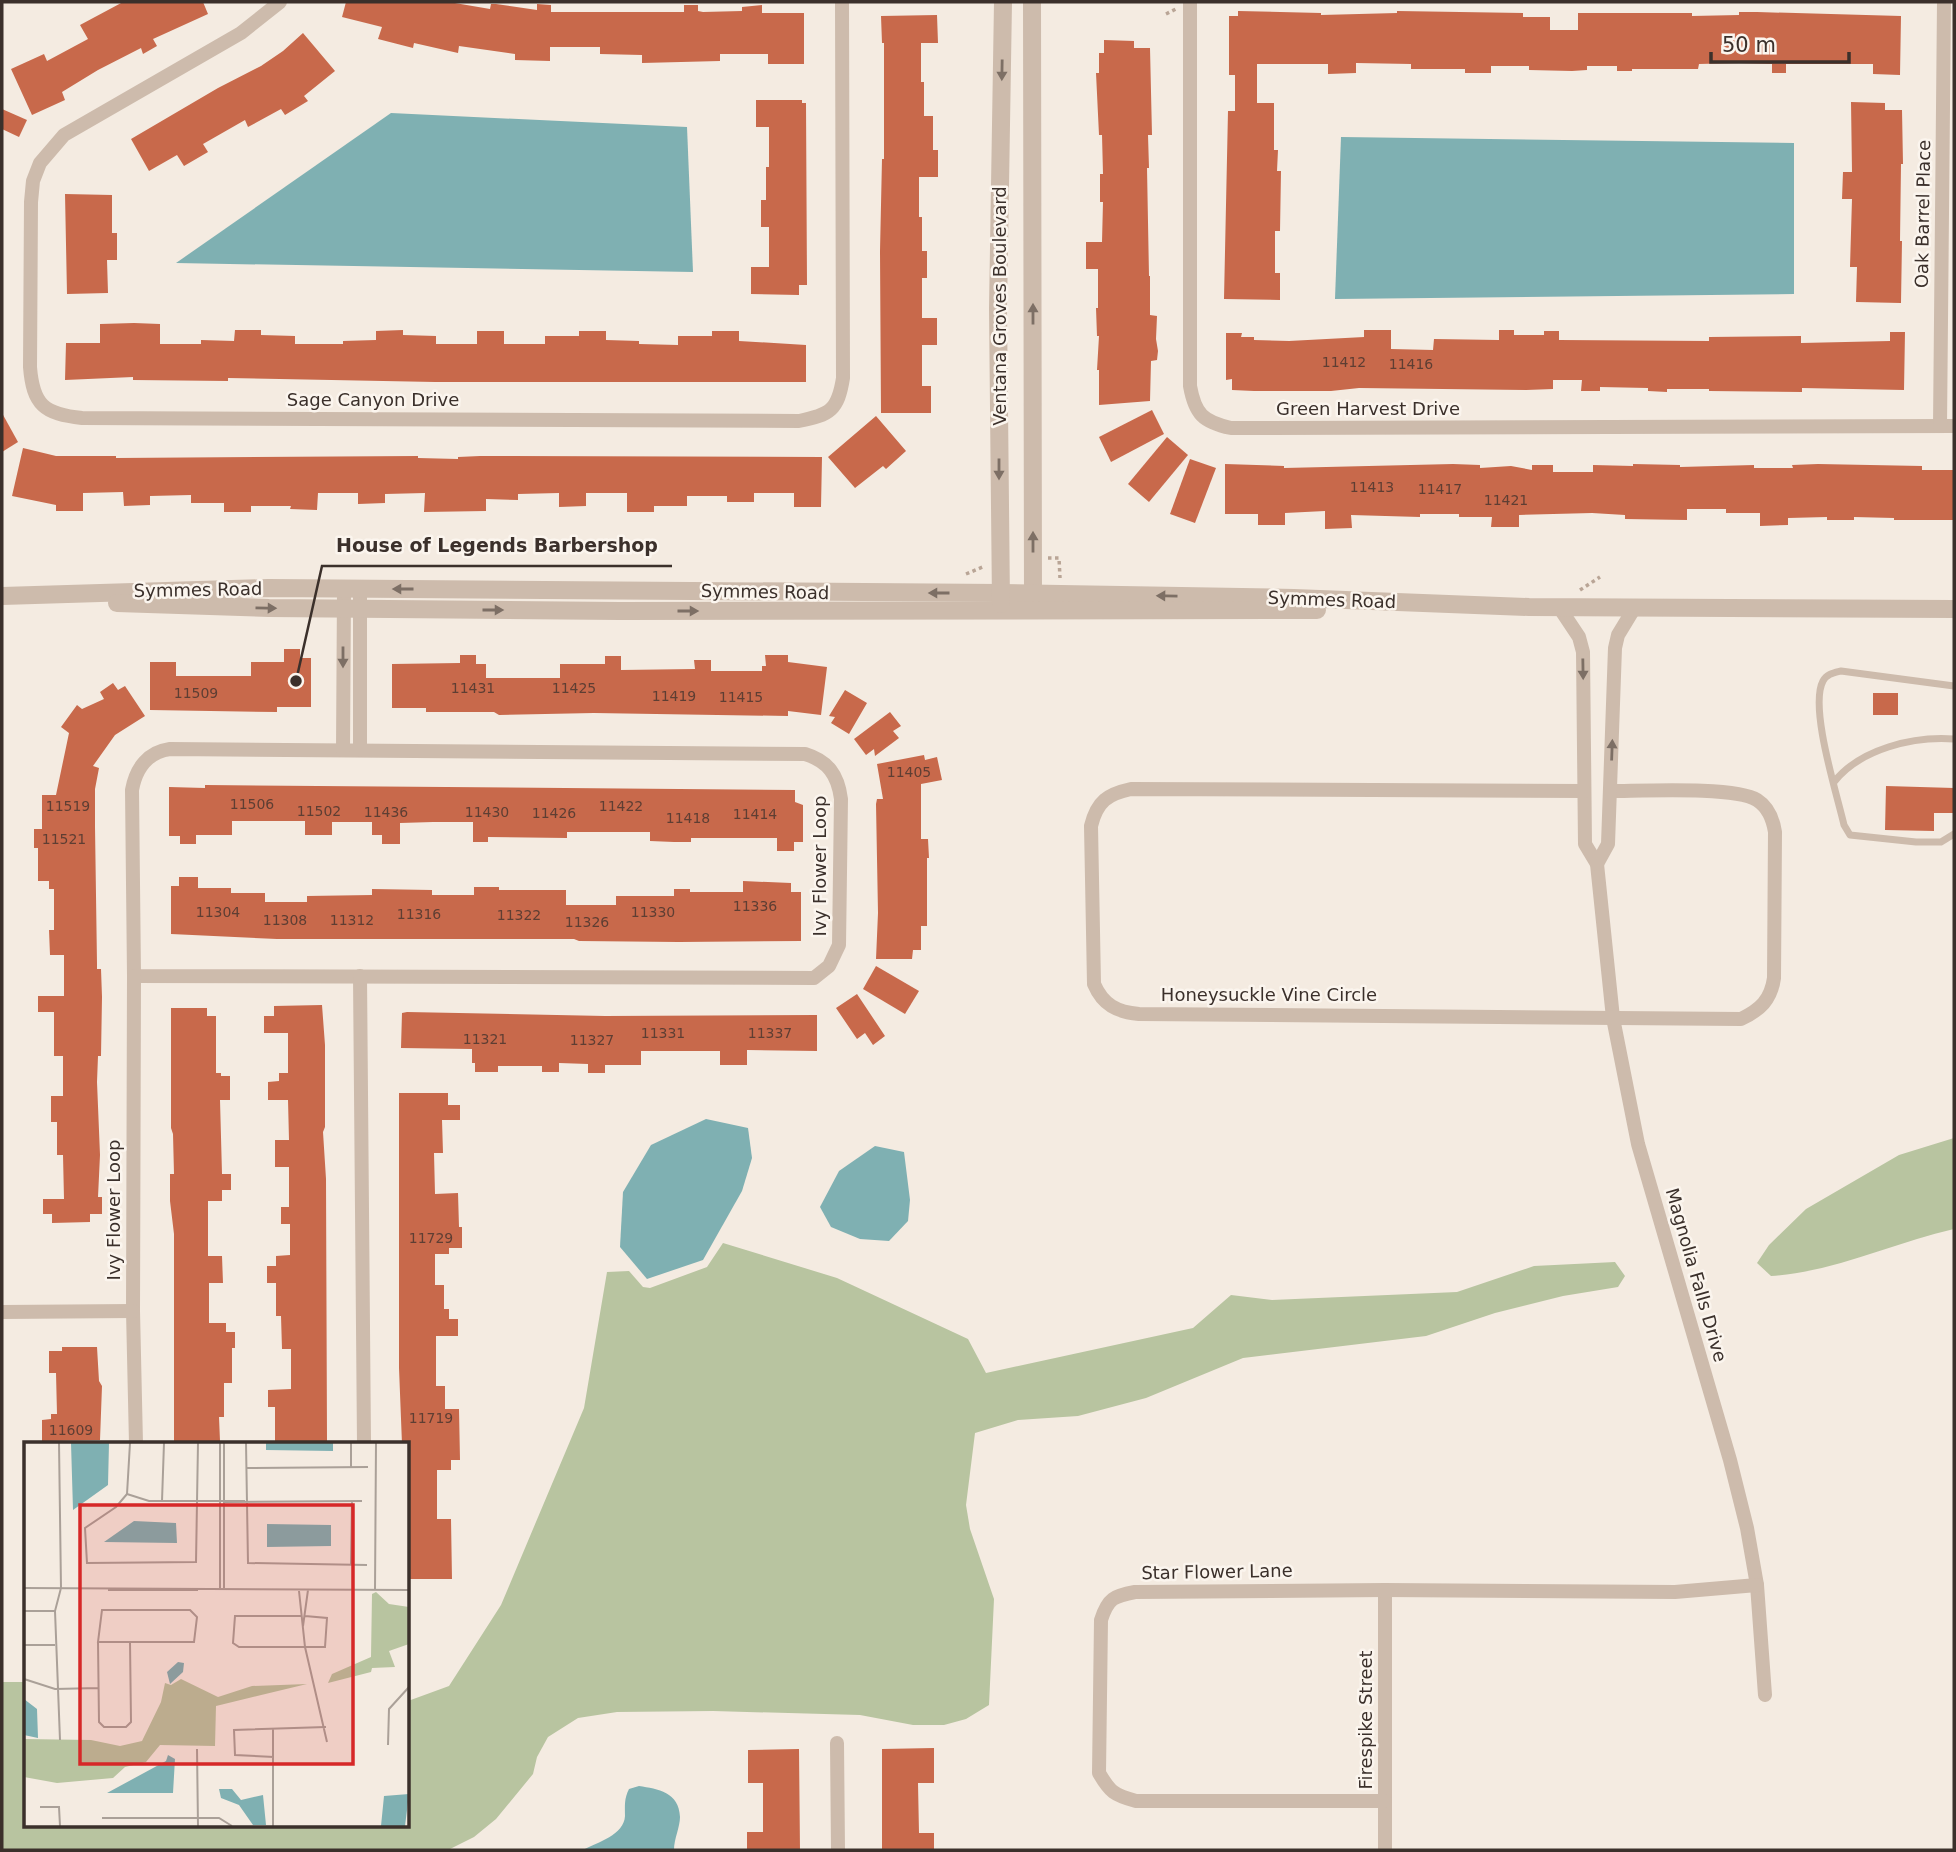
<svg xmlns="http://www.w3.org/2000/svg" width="1956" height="1852" viewBox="0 0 1956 1852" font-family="'DejaVu Sans',sans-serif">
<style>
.green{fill:#b8c4a0}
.water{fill:#7fb0b2}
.building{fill:#c8694b}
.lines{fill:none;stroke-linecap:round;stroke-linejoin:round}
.path{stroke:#b9a596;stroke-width:3.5;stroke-dasharray:3.5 3.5;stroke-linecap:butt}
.service{stroke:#cdbbac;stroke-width:7}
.minor{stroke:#cdbbac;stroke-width:14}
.tertiary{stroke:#cdbbac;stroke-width:18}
.oneway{fill:#7d6f65}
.labels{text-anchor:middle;stroke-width:5;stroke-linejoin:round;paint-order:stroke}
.number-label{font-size:14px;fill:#5e3e33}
.street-label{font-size:18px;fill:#3b302b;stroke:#fbf5ee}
.inset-road{fill:none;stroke:#aaa098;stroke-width:2}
.view{fill:#d62828;fill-opacity:0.15;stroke:#d62828;stroke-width:3.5}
.inset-edge{fill:none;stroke:#3b302b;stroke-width:3.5}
.leader{fill:none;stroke:#3b302b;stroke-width:2.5}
.callout-dot{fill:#3b302b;stroke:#fbf5ee;stroke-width:2.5}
.callout-label{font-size:19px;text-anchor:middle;font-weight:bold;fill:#3b302b;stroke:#fbf5ee;stroke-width:5;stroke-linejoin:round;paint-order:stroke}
</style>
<rect width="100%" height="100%" fill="#f4ebe1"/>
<!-- green -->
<g class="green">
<path d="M1954 1138V1229C1893 1243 1834 1272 1771 1276L1757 1263 1769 1245 1806 1209 1899 1155Z"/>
<polygon points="723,1243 837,1278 968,1339 986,1373 1193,1328 1231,1295 1272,1300 1457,1292 1534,1266 1615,1262 1625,1276 1618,1287 1563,1296 1495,1313 1426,1336 1243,1358 1146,1398 1078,1416 1018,1420 975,1433 966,1505 970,1529 994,1599 989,1705 966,1719 944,1725 913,1725 860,1715 713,1711 617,1712 578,1718 548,1737 537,1757 533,1774 496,1819 474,1837 448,1850 2,1850 2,1682 26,1682 26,1826 408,1826 408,1701 449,1686 501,1605 584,1408 607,1272 629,1271 643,1287 650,1288 707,1267"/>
</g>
<!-- water -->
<g class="water">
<polygon points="391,113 687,127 693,272 176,263"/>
<polygon points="1341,137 1794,143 1794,294 1335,299"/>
<polygon points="706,1119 748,1128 752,1158 742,1191 703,1260 647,1279 620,1247 623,1192 651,1145"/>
<polygon points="875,1146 904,1152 910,1200 908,1221 889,1241 860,1239 831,1227 820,1207 839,1171"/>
<path d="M639 1786C658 1789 679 1792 680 1817 680 1827 674 1839 674 1850H583C598 1842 624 1835 625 1816 625 1805 624 1799 629 1789Z"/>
</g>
<!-- building -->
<g class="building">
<polygon points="123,2 203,2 208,14 153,39 157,46 143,54 141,48 98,70 62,92 65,100 32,115 11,69 44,54 47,61 88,39 80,25"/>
<polygon points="346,2 449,2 490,9 491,4 496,4 537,10 537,4 551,5 551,12 684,12 684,5 698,5 698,11 703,12 742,11 742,7 762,5 762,13 804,13 804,64 768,64 768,54 720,54 720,61 642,63 642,55 600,54 600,47 550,47 550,61 515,60 515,54 459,46 458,53 414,43 413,48 378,39 382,27 342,17"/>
<polygon points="1238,11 1321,13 1321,15 1397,13 1397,11 1523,13 1523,17 1550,17 1550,30 1578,30 1578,13 1692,13 1692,16 1739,15 1739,12 1757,12 1901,16 1900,75 1873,74 1873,64 1786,64 1786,73 1772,73 1772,64 1739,63 1699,64 1698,69 1632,69 1632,71 1617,71 1617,66 1587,66 1587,70 1572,71 1529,70 1529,66 1491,66 1491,73 1465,73 1465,69 1411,69 1411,64 1356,63 1356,73 1328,74 1328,64 1257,64 1257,103 1274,103 1274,150 1278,150 1277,171 1281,171 1280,231 1275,231 1275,273 1280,273 1280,300 1224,299 1228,111 1235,111 1235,75 1229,75 1229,16 1238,16"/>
<polygon points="937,15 938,43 921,43 921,82 924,82 924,116 933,116 933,150 938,150 938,177 919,177 919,217 922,217 922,251 927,251 927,278 922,278 922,318 937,318 937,345 922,345 922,386 931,386 931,413 881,413 880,251 882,159 884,159 884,43 882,43 881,16"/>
<polygon points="303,33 335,71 304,96 308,101 285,115 281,109 248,127 245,120 203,144 208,152 184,166 177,155 149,171 131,139 218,88 261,66 283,51"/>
<polygon points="1104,40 1134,41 1134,48 1150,48 1152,135 1148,135 1149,168 1147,168 1149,276 1150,276 1150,315 1157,316 1156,339 1158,351 1157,360 1151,361 1150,401 1099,405 1099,370 1097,370 1099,336 1097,336 1096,308 1098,308 1098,269 1086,269 1086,242 1102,242 1103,202 1100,202 1100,174 1103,174 1102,135 1099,135 1096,73 1099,73 1099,53 1104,53"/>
<polygon points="756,100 802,100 802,103 806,103 807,285 799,285 799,295 751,294 751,267 769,267 769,227 761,227 761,200 766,200 766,167 769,167 769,127 756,127"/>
<polygon points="1851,102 1885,103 1885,110 1902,110 1903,164 1901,164 1900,241 1902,241 1901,303 1856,302 1857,267 1850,267 1852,199 1842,199 1843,172 1852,172"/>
<polygon points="2,109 27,120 19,137 2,129"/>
<polygon points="65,194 112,195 112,233 117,233 117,260 107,260 108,293 67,294"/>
<polygon points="134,323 160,324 160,344 201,344 201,340 234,341 235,330 261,330 261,335 295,336 295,344 343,344 343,341 376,340 376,331 403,330 403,335 436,336 436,344 477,344 477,331 504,331 504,344 545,344 545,336 579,336 579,331 606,331 606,340 639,341 639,344 678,345 678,336 712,336 712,331 739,331 739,341 806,345 806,382 435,382 228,378 228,381 133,380 133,377 65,380 66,343 100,343 100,324"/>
<polygon points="1364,330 1391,330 1391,349 1433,350 1434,339 1499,340 1499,330 1514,330 1514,335 1544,335 1544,331 1559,331 1559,340 1709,341 1709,337 1801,336 1801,343 1890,341 1890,332 1905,332 1904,390 1802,388 1802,392 1709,391 1709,389 1667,389 1667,392 1648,391 1648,388 1600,387 1600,391 1581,391 1582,380 1553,380 1553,389 1526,390 1359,388 1331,391 1254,391 1232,390 1232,379 1226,380 1226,333 1242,333 1241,337 1254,337 1254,340 1289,341 1364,337"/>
<polygon points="1152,410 1164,434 1111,462 1099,437"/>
<polygon points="2,413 18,442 2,452"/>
<polygon points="876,416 906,451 886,469 883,466 855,488 828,457"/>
<polygon points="1167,437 1188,455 1149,502 1128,484"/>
<polygon points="23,448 56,456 116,456 116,458 418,456 418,458 458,459 458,457 480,456 822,457 821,507 794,507 794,493 754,493 754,502 727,502 727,496 687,496 687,506 654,506 654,512 627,512 627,493 586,493 586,506 559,507 559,493 518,494 518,500 486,499 486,511 424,512 425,493 385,494 385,503 358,504 358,493 318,493 317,510 290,509 291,506 251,506 251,512 224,512 224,503 191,503 191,495 150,496 150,505 124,506 123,492 83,493 83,511 56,511 56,505 12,496"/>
<polygon points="1190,459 1216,468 1195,523 1170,514"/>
<polygon points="1225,464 1284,466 1284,468 1453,464 1480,465 1480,468 1511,466 1532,470 1532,465 1553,465 1553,472 1593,472 1593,465 1633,466 1633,464 1680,465 1680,467 1754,465 1754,468 1793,468 1792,465 1818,464 1922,466 1922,470 1954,470 1954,520 1894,520 1894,518 1854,517 1854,520 1827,520 1827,517 1788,518 1788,525 1760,526 1760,513 1726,513 1726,509 1687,509 1687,520 1625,519 1625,515 1592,513 1519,515 1519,527 1491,527 1492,517 1459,517 1459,514 1420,514 1420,517 1351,515 1352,528 1325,529 1325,511 1285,513 1285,525 1258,525 1258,514 1225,514"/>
<polygon points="284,649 300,649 300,658 311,658 311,707 277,707 277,712 150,710 150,662 176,662 176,676 251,676 251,662 284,662"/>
<polygon points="460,655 476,655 476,664 486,664 486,678 560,678 560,664 605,664 605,656 621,656 621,670 695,669 694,660 711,660 711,671 762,671 762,666 766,666 765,655 788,655 788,662 827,667 821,715 788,711 788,716 594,713 499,715 494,712 426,712 426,708 392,708 392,664 460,663"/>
<polygon points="113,683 118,690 125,686 145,716 115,735 93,766 99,768 95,789 95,827 97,964 97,969 101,969 102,997 101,1056 98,1056 97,1082 100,1155 98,1197 102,1197 102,1214 90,1214 90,1222 52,1223 52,1214 43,1214 43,1199 64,1199 63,1155 57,1155 57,1122 51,1122 51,1096 63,1096 63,1056 54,1056 54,1012 38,1012 38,996 64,996 64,955 50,955 49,930 54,930 54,889 49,889 49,881 38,881 38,848 34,848 34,829 42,829 42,795 56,795 69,733 61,727 77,705 82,709 104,699 100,692"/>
<polygon points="845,690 867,703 849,734 831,723 835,717 829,716"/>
<rect x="1873" y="693" width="25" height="22"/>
<polygon points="890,712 901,726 893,731 899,738 875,756 874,749 866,755 854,739"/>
<polygon points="924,755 925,760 937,757 942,780 921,784 921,839 928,839 929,858 927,858 927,926 921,926 921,950 913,950 912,959 876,959 878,913 876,804 877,799 883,799 877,764"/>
<polygon points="205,785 795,790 795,802 803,805 803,842 794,842 794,851 777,851 777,838 691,838 691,842 674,842 650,841 650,832 567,832 567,838 488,837 488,842 473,842 473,822 433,822 400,823 400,844 382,844 382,835 372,835 372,822 332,822 332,835 305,835 305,821 232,821 232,835 196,835 196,844 180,844 180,836 169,836 169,787 205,788"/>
<polygon points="1886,786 1954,788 1954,813 1934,813 1934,831 1885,830"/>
<polygon points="179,877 198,877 198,888 231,888 231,893 265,893 265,902 307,902 307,896 372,895 372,889 432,890 432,895 474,895 474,887 499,887 499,890 566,890 566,905 616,905 616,896 674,896 674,889 690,889 690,892 743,892 743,881 791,883 791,892 801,892 801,941 679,942 579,941 574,939 277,939 171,934 171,886 179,886"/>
<polygon points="876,966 919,991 905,1014 863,989"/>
<polygon points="857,994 885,1036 873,1045 865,1033 857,1039 836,1008"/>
<polygon points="322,1005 325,1045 325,1127 323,1132 326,1179 327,1441 315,1441 315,1444 275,1444 275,1407 268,1407 268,1390 291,1389 291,1349 282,1349 281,1316 276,1316 276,1283 267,1283 267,1266 276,1266 276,1256 290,1255 290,1224 281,1224 281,1207 289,1207 289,1167 275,1167 275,1140 289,1140 288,1100 268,1100 268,1082 279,1081 279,1073 288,1073 288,1033 264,1033 264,1016 274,1016 274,1006"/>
<polygon points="171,1008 207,1008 207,1016 216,1016 216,1073 221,1073 221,1076 230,1076 230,1100 220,1100 222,1174 231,1174 231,1190 222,1190 222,1201 208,1201 208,1256 222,1256 223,1283 209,1283 209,1323 226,1323 226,1332 235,1332 235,1348 232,1348 232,1383 224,1383 224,1417 219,1417 220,1441 210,1441 210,1444 174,1444 174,1234 170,1201 170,1174 174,1174 173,1134 171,1128"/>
<polygon points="407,1012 605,1016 817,1015 817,1051 747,1050 747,1065 720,1065 720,1051 641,1051 641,1065 605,1065 605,1073 588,1073 588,1064 559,1063 559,1072 542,1072 542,1066 498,1066 498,1072 475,1072 475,1063 472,1063 472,1049 401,1048 402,1013"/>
<polygon points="399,1093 448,1093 448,1105 460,1105 460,1120 442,1120 443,1153 434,1153 435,1194 458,1193 459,1227 462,1227 462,1248 449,1248 449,1254 435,1254 435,1285 444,1285 444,1309 449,1309 449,1319 458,1319 458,1336 436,1336 436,1386 445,1386 445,1409 459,1409 460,1460 451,1460 451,1470 437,1470 437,1519 451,1519 452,1579 408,1579 408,1444 402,1444 399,1368"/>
<polygon points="62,1347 97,1347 99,1381 102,1386 100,1440 42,1441 42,1420 51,1419 51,1414 57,1414 56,1373 49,1373 49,1351 62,1351"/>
<polygon points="934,1748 934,1783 918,1783 919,1833 934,1833 934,1850 882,1850 882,1749"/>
<polygon points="799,1749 800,1850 747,1850 747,1832 763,1832 763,1783 748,1783 748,1750"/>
</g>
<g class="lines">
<!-- path -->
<g class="path">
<polyline points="1166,14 1176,9"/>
<polyline points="1048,558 1059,558 1060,578"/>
<polyline points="966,574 985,566"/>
<polyline points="1580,590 1600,577"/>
</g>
<!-- service -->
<g class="service">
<path d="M1954 686 1841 671C1833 673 1827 674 1823 681 1809 707 1837 794 1844 825L1850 835 1916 842H1941L1954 834"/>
<path d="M1834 782C1860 749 1913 736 1954 739"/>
</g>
<!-- minor -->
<g class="minor">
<path d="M280 2 241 33 64 135 40 163 33 181 31 202 30 367C33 405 44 414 82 418L799 421C830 415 838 410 843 378L842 2"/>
<path d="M1190 2V386C1195 414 1203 422 1231 428L1954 426"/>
<polyline points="1940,426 1944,2"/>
<polyline points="1559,607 1579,637 1583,652 1585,844 1597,864 1613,1018 1638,1144 1730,1460 1747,1528 1757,1585 1765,1695"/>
<path d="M170 749 805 754C828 761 838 775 841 799L839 945 829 966 814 978 134 976 132 790C136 768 148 752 170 749Z"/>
<polyline points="343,750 344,589"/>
<polyline points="360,750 360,589"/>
<path d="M1584 791 1131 789C1108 794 1097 801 1091 826L1094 984C1103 1005 1117 1012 1139 1014L1741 1019C1760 1010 1771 1000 1774 978L1775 832C1773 819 1768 807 1757 800 1736 786 1640 791 1611 791"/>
<polyline points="1597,864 1608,844 1615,648 1618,635 1635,607"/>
<polyline points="134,976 133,1311 136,1444"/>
<polyline points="360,976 364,1444"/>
<polyline points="2,1312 133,1311"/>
<polyline points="1385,1590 1385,1850"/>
<polyline points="837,1743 838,1850"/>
<path d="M1385 1801H1136C1114 1795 1110 1792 1099 1773L1101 1620C1108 1598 1114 1596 1135 1592L1385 1590 1675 1592 1757 1585"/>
</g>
<!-- tertiary -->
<g class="tertiary">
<polyline points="1032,2 1033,603"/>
<polyline points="2,596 268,588 1001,593 1294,598 1529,607 1954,609"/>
<polyline points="117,603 269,608 620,611 1317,610"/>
<polyline points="1001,604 998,309 1003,2"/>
</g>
</g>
<!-- one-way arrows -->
<defs><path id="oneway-solid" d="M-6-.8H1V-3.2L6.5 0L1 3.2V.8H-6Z" transform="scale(1.75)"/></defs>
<g class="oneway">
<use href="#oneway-solid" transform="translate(1002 70) rotate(91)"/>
<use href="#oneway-solid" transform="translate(1033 314) rotate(-90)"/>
<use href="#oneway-solid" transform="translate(999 469) rotate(90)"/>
<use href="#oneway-solid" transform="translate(1033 542) rotate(-90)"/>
<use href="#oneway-solid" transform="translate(403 589) rotate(-180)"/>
<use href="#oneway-solid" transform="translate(939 593) rotate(180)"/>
<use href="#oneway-solid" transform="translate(1167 596) rotate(-179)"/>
<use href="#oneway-solid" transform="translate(266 608) rotate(1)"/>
<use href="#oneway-solid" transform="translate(493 610)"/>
<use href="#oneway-solid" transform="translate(688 611)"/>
<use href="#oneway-solid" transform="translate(343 657) rotate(90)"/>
<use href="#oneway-solid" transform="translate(1583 669) rotate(89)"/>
<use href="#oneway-solid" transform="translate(1612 750) rotate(-88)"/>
</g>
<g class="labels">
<!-- number labels -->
<g class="number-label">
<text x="1344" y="367">11412</text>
<text x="1411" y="369">11416</text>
<text x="1372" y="492">11413</text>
<text x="1440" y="494">11417</text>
<text x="1506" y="505">11421</text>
<text x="473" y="693">11431</text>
<text x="574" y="693">11425</text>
<text x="196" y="698">11509</text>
<text x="674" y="701">11419</text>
<text x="741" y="702">11415</text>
<text x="909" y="777">11405</text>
<text x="252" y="809">11506</text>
<text x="68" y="811">11519</text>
<text x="621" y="811">11422</text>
<text x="319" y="816">11502</text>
<text x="386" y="817">11436</text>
<text x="487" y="817">11430</text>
<text x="554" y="818">11426</text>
<text x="755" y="819">11414</text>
<text x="688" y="823">11418</text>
<text x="64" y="844">11521</text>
<text x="755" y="911">11336</text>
<text x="218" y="917">11304</text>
<text x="653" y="917">11330</text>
<text x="419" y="919">11316</text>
<text x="519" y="920">11322</text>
<text x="285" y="925">11308</text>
<text x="352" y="925">11312</text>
<text x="587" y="927">11326</text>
<text x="663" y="1038">11331</text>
<text x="770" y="1038">11337</text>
<text x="485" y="1044">11321</text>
<text x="592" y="1045">11327</text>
<text x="431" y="1243">11729</text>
<text x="431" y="1423">11719</text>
<text x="71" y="1435">11609</text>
</g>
<!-- street labels -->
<g class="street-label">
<text transform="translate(1923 214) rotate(-89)" y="6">Oak Barrel Place</text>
<text transform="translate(1000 306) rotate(-90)" y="6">Ventana Groves Boulevard</text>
<text x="373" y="406">Sage Canyon Drive</text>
<text x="1368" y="415">Green Harvest Drive</text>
<text transform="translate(198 590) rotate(-1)" y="6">Symmes Road</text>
<text transform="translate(765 592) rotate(1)" y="6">Symmes Road</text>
<text transform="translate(1332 600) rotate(2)" y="6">Symmes Road</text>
<text transform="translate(820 866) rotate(-90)" y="6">Ivy Flower Loop</text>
<text x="1269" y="1001">Honeysuckle Vine Circle</text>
<text transform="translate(114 1210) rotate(-90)" y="6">Ivy Flower Loop</text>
<text transform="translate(1696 1275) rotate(74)" y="6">Magnolia Falls Drive</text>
<text transform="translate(1217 1572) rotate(-1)" y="6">Star Flower Lane</text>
<text transform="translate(1366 1720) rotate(-90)" y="6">Firespike Street</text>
</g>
</g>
<!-- overview -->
<g transform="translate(24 1442)">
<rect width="385" height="385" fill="#f4ebe1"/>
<path d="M352 150 365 162 385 165V202L365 209 371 225 348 226 347 230 304 241 308 232 347 215 348 152ZM157 237 194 255 228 244 283 242 192 264 191 304 136 303 122 320 101 325 89 336 33 341 0 335V297L67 298 96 304 118 299 137 260 141 241 147 243Z" fill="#b8c4a0"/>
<path d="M47 1H85L84 43 49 68ZM242 1H309V9L242 8ZM110 79 152 81 153 101 80 100ZM243 82 307 83V104L243 105ZM154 220 160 221 159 230 146 242 143 230ZM0 257 13 267 14 296 0 293ZM144 313 151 317 149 351H83L142 319ZM195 347H208L217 358 239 353 242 383H229L215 363 197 356ZM385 352 381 384H357L360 354Z" fill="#7fb0b2"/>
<path class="inset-road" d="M35 1 37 146 31 169 36 298M106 1 103 52 92 65 61 86 63 121 172 120 174 1M200 1V146M222 1 224 121 343 123M327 25V1M222 26 344 25M103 52 125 59H221M138 59 140 1M200 60 338 59M327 122 328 59M0 146 385 148M196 146V1M84 148H174M351 148 352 1M275 149 281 205 303 300M166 168 173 175 170 200H74L78 168ZM0 169H31M277 174H211L209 201 215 205H301L303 176 281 174M279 184 284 148M74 200 75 280 80 285H102L107 280 106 200M0 203H31M0 237 31 247 74 246M364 303 365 267 385 245M173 307 174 384M250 315 211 313 210 288 302 285M16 365H35L36 384M78 376H195L208 384M249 384V286"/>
<path class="view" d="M56 63H329V322H56Z"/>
<rect width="385" height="385" class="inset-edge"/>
</g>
<!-- callouts -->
<path class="leader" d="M296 681L322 566H672"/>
<circle class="callout-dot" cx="296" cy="681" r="7"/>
<g class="callout-label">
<text x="497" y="552">House of Legends Barbershop</text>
</g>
<!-- border -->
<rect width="1956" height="1852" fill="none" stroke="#3b302b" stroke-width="7"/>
<!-- scale -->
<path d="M1711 52v10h138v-10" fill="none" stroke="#3b302b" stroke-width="3.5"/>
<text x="1722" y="52" font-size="21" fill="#3b302b" stroke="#fbf5ee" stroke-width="5" paint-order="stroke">50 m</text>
</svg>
